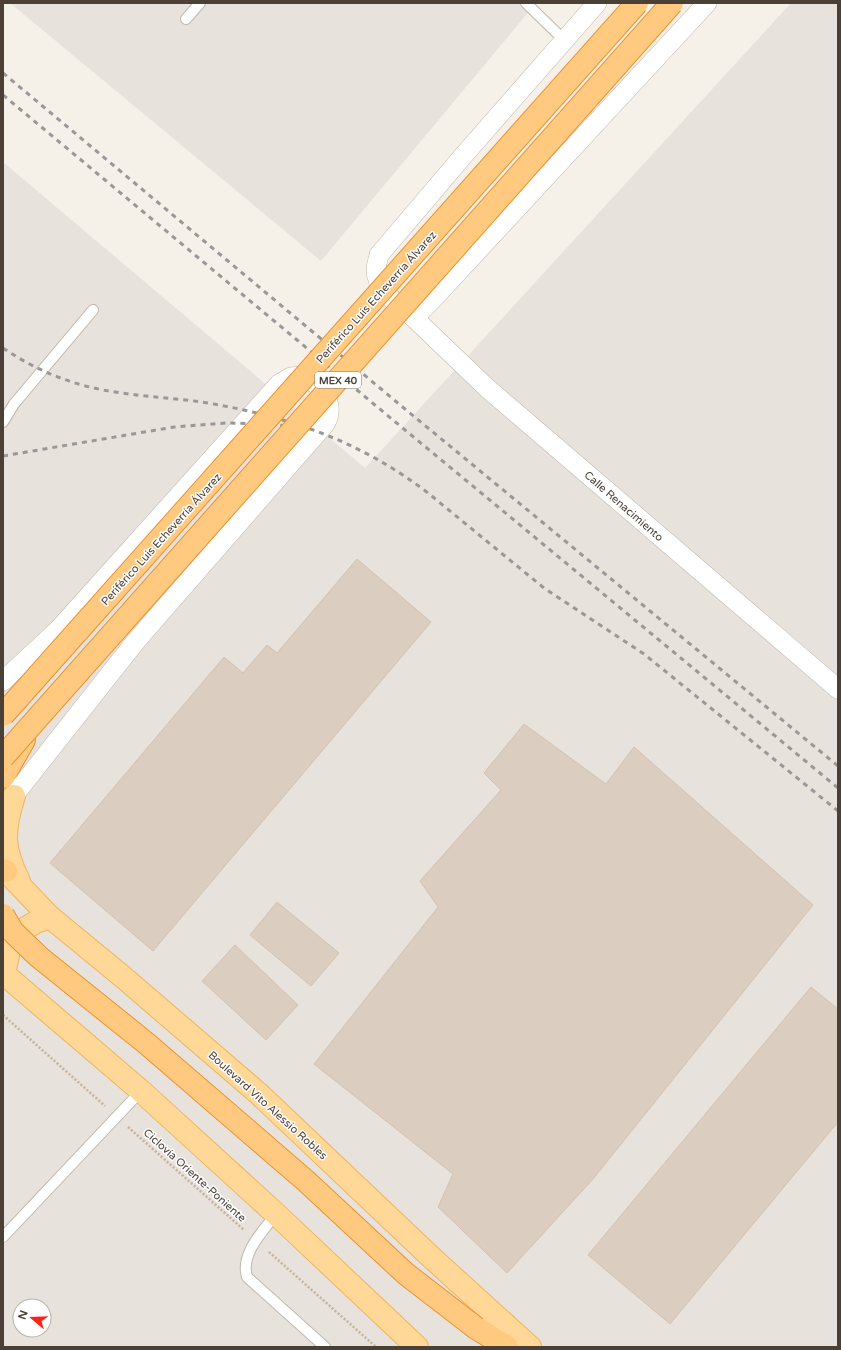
<svg xmlns="http://www.w3.org/2000/svg" width="841" height="1350" viewBox="0 0 841 1350" font-family="'Varela Round',sans-serif">
<style>
.industrial{fill:#e8e2dd;fill-rule:evenodd}
.building{fill:#dbcdbf;stroke:#d3c2af}
.lines{fill:none;stroke-linecap:round;stroke-linejoin:round}
.service-casing{stroke:#c2b7aa;stroke-width:12}
.minor-casing{stroke:#c2b7aa;stroke-width:20}
.primary-casing{stroke:#eeb45d;stroke-width:24}
.trunk-casing{stroke:#eb922c;stroke-width:24}
.path{stroke:#c5b199;stroke-width:2.5;stroke-dasharray:2 2;stroke-linecap:butt}
.service{stroke:#fff;stroke-width:10}
.minor{stroke:#fff;stroke-width:19}
.primary{stroke:#ffd797;stroke-width:22}
.trunk{stroke:#ffca80;stroke-width:22}
.rail{stroke:#989898;stroke-width:3;stroke-dasharray:5 5;stroke-linecap:butt}
.trunk-bridge-casing{stroke:#eb922c;stroke-width:24;stroke-linecap:butt}
.trunk-bridge{stroke:#ffca80;stroke-width:22}
.labels{text-anchor:middle;stroke-width:3;stroke-linejoin:round;paint-order:stroke}
.shield{fill:#fff;stroke:#807972;stroke-width:1}
.shield-label{font-size:10px;font-weight:bold;fill:#4a4036}
.street-label{font-size:11px;fill:#4a4036;stroke:#fff}
</style>
<rect width="100%" height="100%" fill="#f5f0e8"/>
<!-- industrial -->
<g class="industrial">
<polygon points="10,3 536,3 321,261"/>
<path d="M791 3H838V1347H3V162L365 468ZM20 1306H44V1330H20Z"/>
</g>
<!-- building -->
<g class="building">
<polygon points="357,559 431,622 153,951 50,863 224,657 243,673 267,645 277,653"/>
<polygon points="524,724 606,784 634,747 813,905 593,1179 507,1273 438,1207 453,1174 314,1064 438,907 420,881 501,790 484,773"/>
<polygon points="277,902 339,953 311,986 250,935"/>
<polygon points="235,945 298,1005 266,1040 202,981"/>
<polygon points="811,987 838,1009 838,1122 670,1324 588,1255"/>
</g>
<g class="lines">
<!-- service casing -->
<g class="service-casing">
<g id="service">
<polyline points="526,3 564,40"/>
<polyline points="186,19 200,3"/>
<polyline points="3,422 14,404 93,310"/>
<path d="M276 1214C263 1231 240 1254 247 1277L325 1347"/>
<polyline points="3,1237 141,1091"/>
</g>
</g>
<!-- minor casing -->
<g class="minor-casing">
<g id="minor">
<path d="M597 3 463 156 379 255C378 260 376 265 376 270 376 290 400 306 414 318L432 300 707 3"/>
<polyline points="414,318 487,388 838,689"/>
<path d="M3 681 58 630 279 384 291 377 302 376C307 379 314 382 318 386 329 397 333 411 325 424L136 641 4 808"/>
</g>
</g>
<!-- primary casing -->
<g class="primary-casing">
<g id="primary">
<path d="M14 796C3 831 2 847 19 881"/>
<polyline points="3,868 50,917 123,977 259,1094 432,1258 530,1347"/>
<polyline points="3,973 141,1091 276,1214 417,1347"/>
<polyline points="4,974 9,951 15,941 26,928 36,922 50,917"/>
</g>
</g>
<!-- trunk casing -->
<g class="trunk-casing">
<g id="trunk">
<polyline points="3,777 24,740"/>
<polyline points="3,870 6,871"/>
<polyline points="476,1328 507,1347"/>
</g>
</g>
<!-- path -->
<g class="path">
<polyline points="3,1015 105,1106"/>
<polyline points="128,1127 244,1230"/>
<polyline points="269,1252 376,1347"/>
</g>
<!-- service -->
<use href="#service" class="service"/>
<!-- minor -->
<use href="#minor" class="minor"/>
<!-- primary -->
<use href="#primary" class="primary"/>
<!-- trunk -->
<use href="#trunk" class="trunk"/>
<!-- rail -->
<g class="rail">
<polyline points="3,73 405,409 838,766"/>
<polyline points="3,95 393,420 838,788"/>
<path d="M3 348C37 371 74 386 115 392 146 397 177 398 208 403 290 417 362 442 428 493L544 588 644 654 838 811"/>
<polyline points="3,456 174,427 226,423 272,424 292,427"/>
</g>
<!-- trunk-bridge casing -->
<g class="trunk-bridge-casing">
<g id="trunk-bridge">
<polyline points="3,715 637,3"/>
<polyline points="3,757 672,3"/>
<polyline points="3,915 13,932 39,957 146,1043 306,1181 406,1274 476,1328"/>
</g>
</g>
<!-- trunk-bridge -->
<use href="#trunk-bridge" class="trunk-bridge"/>
</g>
<g class="labels">
<!-- shield labels -->
<rect class="shield" x="315" y="372" width="46" height="16" rx="3"/>
<g class="shield-label">
<text x="338" y="384">MEX 40</text>
</g>
<!-- street labels -->
<g class="street-label">
<text transform="translate(376 297) rotate(-48)" y="4">Periférico Luis Echeverría Álvarez</text>
<text transform="translate(624 506) rotate(41)" y="4">Calle Renacimiento</text>
<text transform="translate(161 539) rotate(-48)" y="4">Periférico Luis Echeverría Álvarez</text>
<text transform="translate(268 1105) rotate(42)" y="4">Boulevard Vito Alessio Robles</text>
<text transform="translate(195 1175) rotate(42)" y="4">Ciclovía Oriente-Poniente</text>
</g>
</g>
<!-- border -->
<rect width="841" height="1350" fill="none" stroke="#4a4036" stroke-width="8"/>
<!-- north arrow -->
<g transform="translate(32 1318) rotate(289)"><circle r="19" fill="#ffffff" stroke="#b7b3af"/>
<path d="M0-3L7 15L0 10L-7 15Z" fill="#ff2115"/>
<text y="-6" font-size="11" font-weight="bold" text-anchor="middle" fill="#4a4036">N</text>
</g>
</svg>
